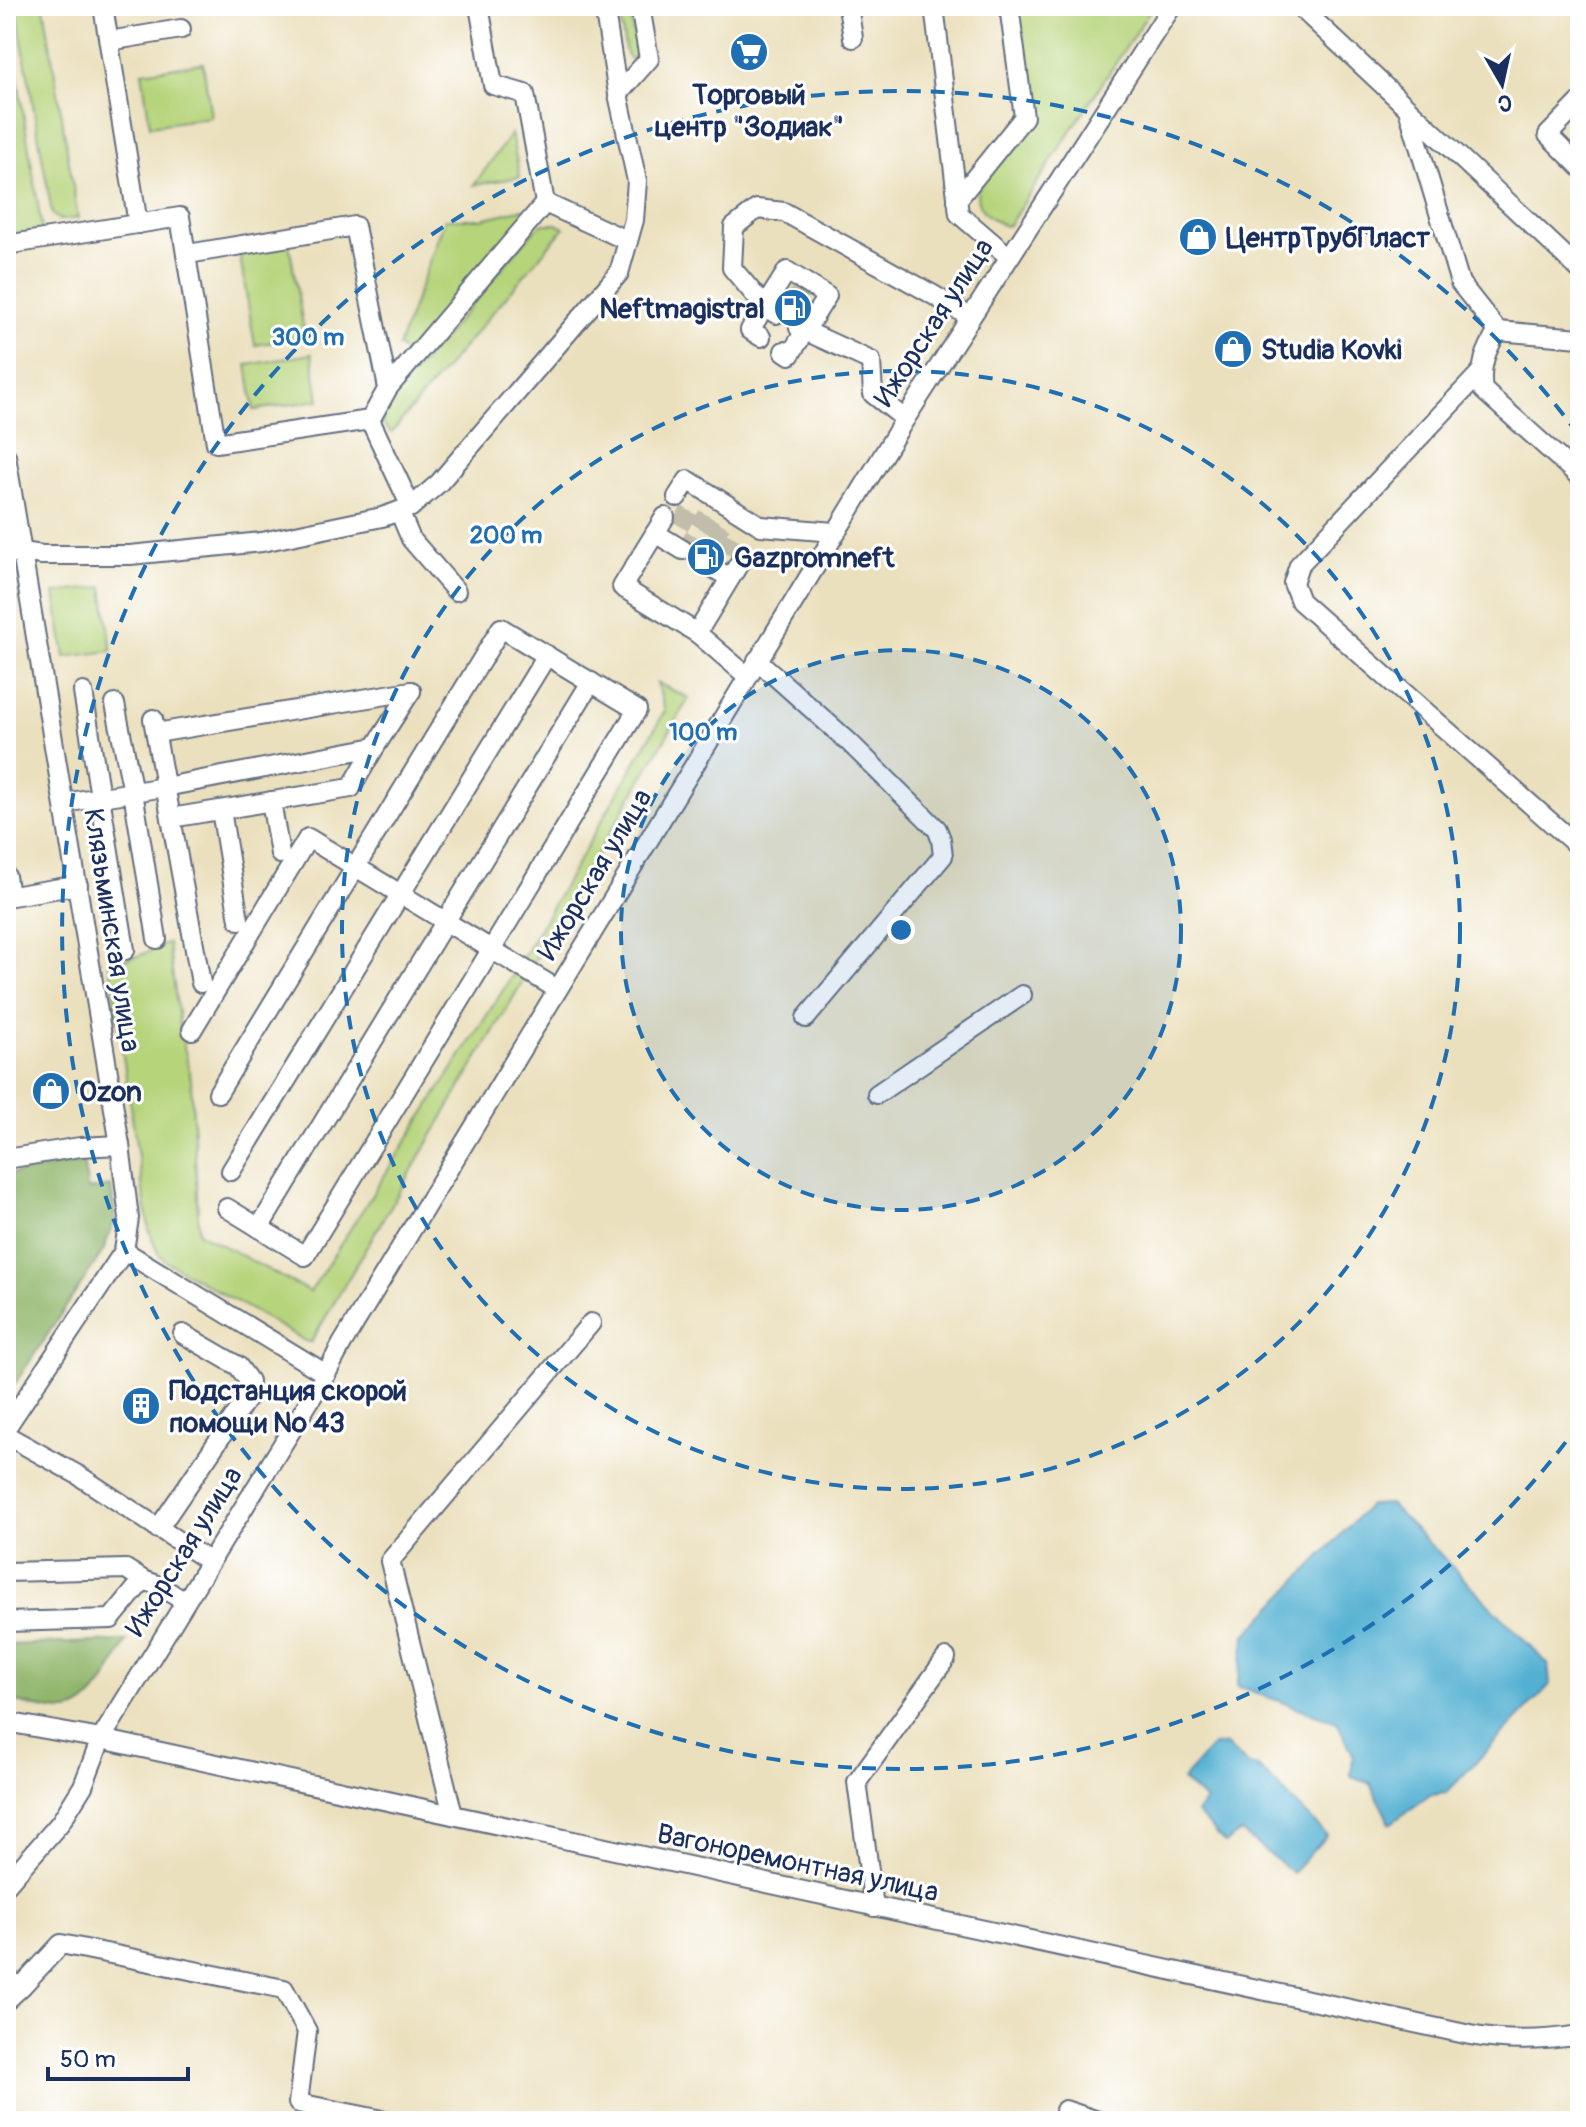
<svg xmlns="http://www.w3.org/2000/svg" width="1586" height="2127" viewBox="0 0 1586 2127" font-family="Pangolin,sans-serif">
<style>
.green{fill:#b6d47a;stroke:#68826c;stroke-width:2}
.forest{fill:#90b66a;stroke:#567264;stroke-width:2}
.water{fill:#53b0d2;stroke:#377098;stroke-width:2}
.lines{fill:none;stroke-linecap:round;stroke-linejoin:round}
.minor-tunnel{stroke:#c1bdaa;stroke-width:18;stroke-dasharray:18 9;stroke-linecap:butt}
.minor-casing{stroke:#646d7f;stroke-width:22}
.minor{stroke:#fff;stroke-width:18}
.ring{fill:none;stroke:#1f6fb2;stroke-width:4;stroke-dasharray:14 10}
.labels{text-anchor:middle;stroke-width:6;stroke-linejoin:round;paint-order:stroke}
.poi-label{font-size:28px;font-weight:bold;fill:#1b2f5e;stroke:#fff;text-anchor:start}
.street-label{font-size:28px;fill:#1b2f5e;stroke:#fff}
.centre{fill:#1f6fb2;stroke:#fff;stroke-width:4}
.ring-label{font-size:24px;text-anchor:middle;font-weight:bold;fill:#1f6fb2;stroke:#fff;stroke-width:6;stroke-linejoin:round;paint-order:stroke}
</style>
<rect width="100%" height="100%" fill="#fff"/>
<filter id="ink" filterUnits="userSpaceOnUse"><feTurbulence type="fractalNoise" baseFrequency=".0125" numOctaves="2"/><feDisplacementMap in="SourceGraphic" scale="16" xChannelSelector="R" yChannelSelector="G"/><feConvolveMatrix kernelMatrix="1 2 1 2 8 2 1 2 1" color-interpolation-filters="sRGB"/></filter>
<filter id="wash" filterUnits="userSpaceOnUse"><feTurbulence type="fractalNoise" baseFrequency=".006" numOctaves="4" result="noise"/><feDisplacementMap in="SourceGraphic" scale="32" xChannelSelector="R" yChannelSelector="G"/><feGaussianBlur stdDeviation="1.8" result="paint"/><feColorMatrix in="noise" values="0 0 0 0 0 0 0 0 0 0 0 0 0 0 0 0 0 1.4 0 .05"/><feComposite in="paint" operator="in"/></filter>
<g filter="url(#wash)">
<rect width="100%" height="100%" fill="#ebe0bd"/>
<!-- green -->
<g class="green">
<polygon points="6,6 42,229 11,236 6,210"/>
<polygon points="16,6 44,6 78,218 59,220 52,214"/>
<polygon points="618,6 628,6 637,52 634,59 629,58 626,54"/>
<path d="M1017 6H1153L1009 225 1005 226C989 218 973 208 978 188L1030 121Z"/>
<polygon points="203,63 211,117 150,126 142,72"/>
<polygon points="511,134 520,177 474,185"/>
<polygon points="524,209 525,219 410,356 398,347 445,219 481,219"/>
<polygon points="543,224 556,224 564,228 391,433 383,424 381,412 535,229"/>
<polygon points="289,243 305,337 255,345 239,252"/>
<polygon points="312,354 319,400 254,410 247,365"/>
<polygon points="103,587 112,651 65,657 55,593"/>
<polygon points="657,683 689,698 311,1342 307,1342 167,1262 158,1253 149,1230 109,963 141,955 168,943 180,1027 191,1080 199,1233 310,1292 512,976 665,711"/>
</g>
<!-- forest -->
<g class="forest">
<polygon points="83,1162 88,1190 111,1186 115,1219 103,1251 6,1397 6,1175"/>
<path d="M127 1641C114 1663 96 1708 68 1711 50 1712 24 1703 6 1700V1645Z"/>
</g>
<!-- water -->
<g class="water">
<polygon points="1390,1504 1548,1664 1550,1685 1446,1793 1430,1795 1390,1824 1370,1783 1351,1777 1353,1754 1337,1722 1237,1686 1246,1635 1369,1505"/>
<polygon points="1226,1745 1248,1765 1258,1767 1327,1835 1293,1873 1241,1832 1225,1843 1197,1813 1206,1801 1182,1780 1213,1746"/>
</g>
</g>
<g filter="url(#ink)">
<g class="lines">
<!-- minor-tunnel -->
<g class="minor-tunnel">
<polyline points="788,294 811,308"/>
<polyline points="680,526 692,506"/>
<polyline points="685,551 707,515"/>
<polyline points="725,553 736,533"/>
<polyline points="700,560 722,524"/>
<polyline points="740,562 751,542"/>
</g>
<!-- minor casing -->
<g class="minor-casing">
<g id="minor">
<polyline points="103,6 138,224"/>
<polyline points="848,6 853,38"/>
<polyline points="934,6 959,214 1008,256"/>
<polyline points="1299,6 1580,270"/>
<polyline points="109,41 181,29"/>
<polyline points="618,94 649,59 640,6"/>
<polyline points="1580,102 1548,135 1580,167"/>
<polyline points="1408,109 1460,283 1498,331 1580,338"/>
<polyline points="957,200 1024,117 1009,6"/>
<polyline points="545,203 628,241"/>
<polyline points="6,245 180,217 216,443 370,420 388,388 545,203 525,94 493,85 479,6"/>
<polyline points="188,254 355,226 388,388"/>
<polyline points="776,314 765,307 732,268 734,227 757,209 784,212 930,293 970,317"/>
<polyline points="799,328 871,361 873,394 905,419"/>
<path d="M1498 331C1486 350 1479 367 1483 390L1580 477"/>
<polyline points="761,337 750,330 787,271 827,296 790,355 784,351"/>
<polyline points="1480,373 1299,565 1293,583 1300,601 1580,848"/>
<polyline points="370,420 411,507"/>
<polyline points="6,456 120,1145 129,1218 124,1251 6,1428"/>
<polyline points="677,497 688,480 761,526 834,532"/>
<polyline points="399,511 411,539 456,591"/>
<polyline points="665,517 622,587 697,633 747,676"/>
<polyline points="655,533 683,550"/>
<polyline points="6,555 22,552 42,555 130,555 262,542 382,517 411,507 439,483 619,273 634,220 637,181 618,94 604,6"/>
<polyline points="703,562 730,578"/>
<polyline points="697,633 740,562"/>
<polyline points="757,660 850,743 937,829 941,839 943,856 806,1018"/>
<polyline points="83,692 125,950"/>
<polyline points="115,704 133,792 157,939"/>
<polyline points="153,719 201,983"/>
<polyline points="156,733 411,691"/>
<polyline points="271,801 280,854"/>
<polyline points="64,803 165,787 375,747 411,691"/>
<polyline points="221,810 239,920"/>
<polyline points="171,818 351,788 375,747"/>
<polyline points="6,876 9,896"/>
<polyline points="6,897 78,885"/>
<polyline points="192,1030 308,838 557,989"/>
<polyline points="218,1093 501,628 637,710 305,1256 227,1208"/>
<polyline points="877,1094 1022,995"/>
<polyline points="6,1159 80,1147 120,1145"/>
<polyline points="231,1171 547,655"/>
<polyline points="259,1228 591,682"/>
<polyline points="124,1251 326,1374"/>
<polyline points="6,1435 78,1475 210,1562"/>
<polyline points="158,1529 248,1397 249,1381 238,1366 183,1334"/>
<polyline points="6,1572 126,1569 143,1580 111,1619 6,1622"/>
<polyline points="143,1580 160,1586 185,1602"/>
<path d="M6 1722 101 1739 1470 2035C1507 2042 1543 2041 1580 2035"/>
<polyline points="453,1815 390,1561 591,1323"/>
<polyline points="6,1885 60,1823 83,1786 101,1739 326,1374 342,1344 905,419 1172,6"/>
<polyline points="874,1907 857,1782 946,1658"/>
<polyline points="6,1978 21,1987 61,1944 284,1989 307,2031 298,2103 388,2121"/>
<polyline points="6,2001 21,1987"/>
<polyline points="1065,2110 1098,2121"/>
</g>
</g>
<!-- minor -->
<use href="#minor" class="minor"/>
</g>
</g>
<!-- distance rings -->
<circle cx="901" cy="930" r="280" fill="#1f6fb2" fill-opacity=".12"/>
<g class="ring">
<circle cx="901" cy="930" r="280"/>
<circle cx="901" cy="930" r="559"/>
<path d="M1580 1423A839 839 0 1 1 1580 437"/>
</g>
<!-- icons -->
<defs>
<g id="supermarket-disc" transform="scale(2)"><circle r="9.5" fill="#1f6fb2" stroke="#fff"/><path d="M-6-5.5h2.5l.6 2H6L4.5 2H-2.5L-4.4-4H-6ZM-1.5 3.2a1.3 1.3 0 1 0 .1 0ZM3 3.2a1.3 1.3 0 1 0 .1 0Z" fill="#fff"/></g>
<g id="shop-disc" transform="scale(2)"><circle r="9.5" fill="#1f6fb2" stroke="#fff"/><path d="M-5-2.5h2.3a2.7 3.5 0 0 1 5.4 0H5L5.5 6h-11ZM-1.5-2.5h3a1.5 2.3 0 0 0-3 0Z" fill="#fff"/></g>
<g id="fuel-disc" transform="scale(2)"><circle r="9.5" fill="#1f6fb2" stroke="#fff"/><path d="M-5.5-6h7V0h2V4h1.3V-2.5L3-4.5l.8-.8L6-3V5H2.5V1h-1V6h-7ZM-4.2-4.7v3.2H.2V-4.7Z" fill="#fff"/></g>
<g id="building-disc" transform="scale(2)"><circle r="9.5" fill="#1f6fb2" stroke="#fff"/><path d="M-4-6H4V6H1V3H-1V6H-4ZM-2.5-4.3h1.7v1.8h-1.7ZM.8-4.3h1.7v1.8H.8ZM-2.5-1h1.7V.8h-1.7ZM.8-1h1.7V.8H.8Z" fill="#fff"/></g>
</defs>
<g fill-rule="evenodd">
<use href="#supermarket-disc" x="749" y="52"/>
<use href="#shop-disc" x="1198" y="237"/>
<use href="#fuel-disc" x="793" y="308"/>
<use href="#shop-disc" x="1233" y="349"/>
<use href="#fuel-disc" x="706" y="557"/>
<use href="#shop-disc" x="51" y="1091"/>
<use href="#building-disc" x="141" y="1406"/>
</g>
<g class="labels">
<!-- poi labels -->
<g class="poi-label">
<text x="749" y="104" text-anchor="middle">Торговый<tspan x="749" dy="32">центр "Зодиак"</tspan></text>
<text x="1226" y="247">ЦентрТрубПласт</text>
<text x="765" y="318" text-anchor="end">Neftmagistral</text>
<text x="1261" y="359">Studia Kovki</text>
<text x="734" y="567">Gazpromneft</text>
<text x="79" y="1101">Ozon</text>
<text x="169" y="1400">Подстанция скорой<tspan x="169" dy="32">помощи № 43</tspan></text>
</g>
<!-- street labels -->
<g class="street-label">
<text transform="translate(933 322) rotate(-57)" y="10">Ижорская улица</text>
<text transform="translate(594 874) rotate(-59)" y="10">Ижорская улица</text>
<text transform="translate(113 930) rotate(81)" y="10">Клязьминская улица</text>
<text transform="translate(183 1551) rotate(-58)" y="10">Ижорская улица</text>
<text transform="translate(798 1862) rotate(12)" y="10">Вагоноремонтная улица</text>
</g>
</g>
<circle cx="901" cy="930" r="12" class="centre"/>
<g class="ring-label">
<text x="308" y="345">300 m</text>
<text x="506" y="543">200 m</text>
<text x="703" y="740">100 m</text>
</g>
<!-- margin -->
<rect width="1586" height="2127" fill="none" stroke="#fff" stroke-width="32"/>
<!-- north arrow -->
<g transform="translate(1502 84) rotate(171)" stroke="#ffffff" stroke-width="6" paint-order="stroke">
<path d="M0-6L14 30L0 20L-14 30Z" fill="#1b2f5e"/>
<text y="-12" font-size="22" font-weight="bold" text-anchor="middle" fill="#1b2f5e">С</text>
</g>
<!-- scale -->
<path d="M48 2067v12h140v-12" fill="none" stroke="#1b2f5e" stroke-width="4"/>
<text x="60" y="2067" font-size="24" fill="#1b2f5e" stroke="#ffffff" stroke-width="6" paint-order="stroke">50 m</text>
</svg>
